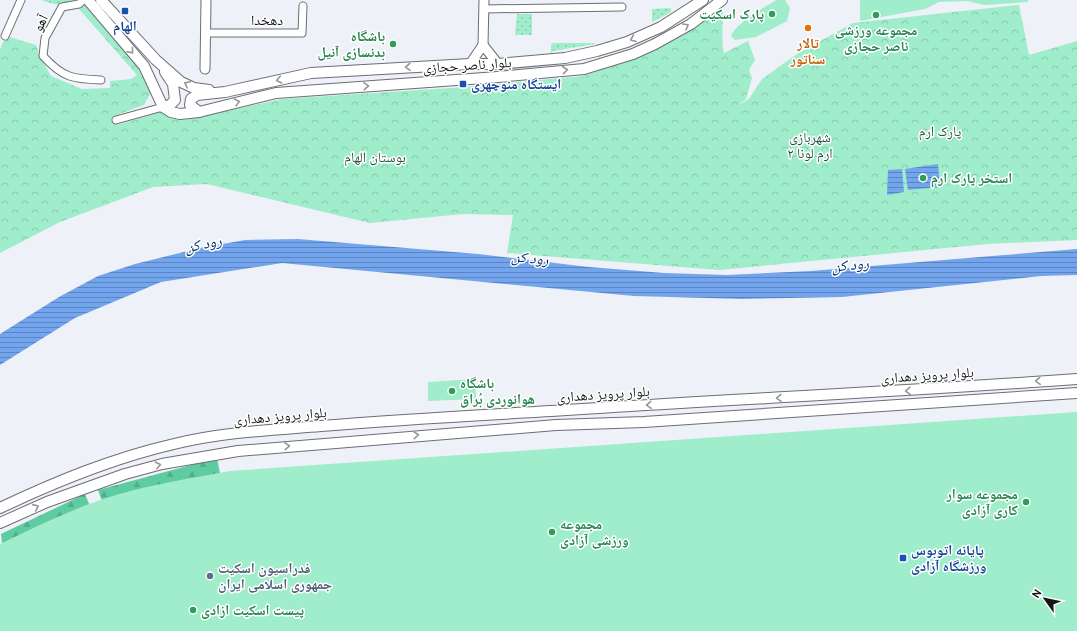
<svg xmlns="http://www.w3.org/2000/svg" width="1077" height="631" viewBox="0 0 1077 631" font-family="Overpass,'Noto Naskh Arabic',sans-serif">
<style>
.grass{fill:url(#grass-dots)}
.forest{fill:url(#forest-firs)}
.park{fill:url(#park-crowns)}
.pitch{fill:#9fedca}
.water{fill:url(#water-rules)}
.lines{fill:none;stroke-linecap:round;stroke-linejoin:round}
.minor-casing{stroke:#6c6e74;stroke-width:9}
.tertiary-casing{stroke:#6c6e74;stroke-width:11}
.secondary-casing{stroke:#6c6e74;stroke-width:12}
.minor{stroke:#fff;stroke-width:7}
.tertiary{stroke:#fff;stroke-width:9}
.secondary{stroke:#fff;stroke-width:10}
.oneway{stroke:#959697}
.transit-dot{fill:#1a4fb4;stroke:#fff;stroke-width:1.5}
.leisure-dot{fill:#2e9e5b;stroke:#fff;stroke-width:1.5}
.food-dot{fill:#e8710a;stroke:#fff;stroke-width:1.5}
.service-dot{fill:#5c6f8a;stroke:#fff;stroke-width:1.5}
.labels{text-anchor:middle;stroke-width:3;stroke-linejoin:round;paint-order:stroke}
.leisure-label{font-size:14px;font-weight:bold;fill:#27864d;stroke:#fff;text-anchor:start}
.street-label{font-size:14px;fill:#141517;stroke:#fff}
.transit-label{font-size:14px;font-weight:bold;fill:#164399;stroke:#fff;text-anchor:start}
.food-label{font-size:14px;font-weight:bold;fill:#c56008;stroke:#fff}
.park-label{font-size:14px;fill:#275441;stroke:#fff}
.service-label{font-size:14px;font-weight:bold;fill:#4e5e75;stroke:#fff;text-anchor:start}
.water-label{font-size:15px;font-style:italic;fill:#002f6e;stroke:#fff}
</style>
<defs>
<pattern id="grass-dots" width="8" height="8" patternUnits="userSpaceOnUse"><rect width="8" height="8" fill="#9fedca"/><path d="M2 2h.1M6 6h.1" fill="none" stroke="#88caad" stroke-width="1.8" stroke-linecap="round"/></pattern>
<pattern id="forest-firs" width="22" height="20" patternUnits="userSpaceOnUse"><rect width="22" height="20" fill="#5fcba0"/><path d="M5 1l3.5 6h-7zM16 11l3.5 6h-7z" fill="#52ad89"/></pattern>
<pattern id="park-crowns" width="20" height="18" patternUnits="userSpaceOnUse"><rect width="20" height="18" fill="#9fedca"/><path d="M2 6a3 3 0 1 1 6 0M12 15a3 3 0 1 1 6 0" fill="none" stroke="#88caad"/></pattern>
<pattern id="water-rules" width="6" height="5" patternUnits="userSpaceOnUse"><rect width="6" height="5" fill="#72a5ed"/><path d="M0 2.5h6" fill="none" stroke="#5c85bf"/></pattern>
</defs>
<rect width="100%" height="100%" fill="#eef1f7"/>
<!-- grass -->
<g class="grass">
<path d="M42 0H79C69 8 53 5 42 0Z"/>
<polygon points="671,8 671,12 652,22 652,9"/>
<polygon points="517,14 532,14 532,35 515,35"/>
<polygon points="553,43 595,43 595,44 553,51 551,55 551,45"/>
</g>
<!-- forest -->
<g class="forest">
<polygon points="217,458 224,494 126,566 98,490"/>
<polygon points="85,494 97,523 2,543 1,534"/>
</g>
<!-- park -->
<path class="park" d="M84 5 144 70 151 88 150 94 144 105 114 116 117 125 165 111 174 118 184 120 282 99 465 87 583 76 630 60 674 40 723 8C723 21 721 42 724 53L748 41 755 60 749 70 752 78 746 99 738 105 749 99 762 79 797 54 853 23 1019 5 1029 55 1077 41V240L987 244 719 270 507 253 513 215 463 214 370 223 207 184 153 187 60 222 0 253V49L6 36 36 45 40 57 51 76 82 89 110 88V81L131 79 137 75 79 9Z"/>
<!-- pitch -->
<g class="pitch">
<path d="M776 0H785L790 8 787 21 756 37 735 40 731 36C736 23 764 8 776 0Z"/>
<polygon points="860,0 1028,0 1028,2 984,5 967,1 939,2 925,9 860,21"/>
<polygon points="475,379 476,399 428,401 428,382"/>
<path d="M1077 412V631H0V544C37 526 76 507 116 495 154 484 192 478 230 471Z"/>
</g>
<!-- water -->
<g class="water">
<polygon points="938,164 940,187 908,190 905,169"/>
<polygon points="902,169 904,192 887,195 888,170"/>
<polygon points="298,239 478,254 589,267 664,273 727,275 811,271 1077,249 1077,275 1041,276 842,297 743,299 634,296 282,263 161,282 75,318 0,365 0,334 59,297 98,276 135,264 200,248 245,240"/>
</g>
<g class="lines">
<!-- minor casing -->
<g class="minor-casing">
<g id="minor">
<path d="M83 0 79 4 62 7 45 38 43 56C63 78 73 79 101 80"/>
<polyline points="484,9 622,7"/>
<polyline points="205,33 302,33 303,6"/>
<polyline points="5,36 21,0"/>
<polyline points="116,120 163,107"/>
</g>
</g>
<!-- tertiary casing -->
<g class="tertiary-casing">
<g id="tertiary">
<polyline points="483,45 484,0"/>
<polyline points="483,45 498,64"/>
<polyline points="470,64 483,45"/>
<polyline points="205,69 206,0"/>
</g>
</g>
<!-- secondary casing -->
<g class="secondary-casing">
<g id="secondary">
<polyline points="88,0 144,66 163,107 171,112 180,114 199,112 276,93 498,77 584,69 633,54 655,44 691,24 722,0"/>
<polyline points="101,0 156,60 181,82 194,88 209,90"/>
<polyline points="163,107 170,105 175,100 173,84 165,72"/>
<polyline points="199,112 190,105 191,99 197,95 225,92 311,73 470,64 498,64 565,58 597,51 627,42 661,27 703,0"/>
<path d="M0 508C57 481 113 458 174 444 222 432 272 430 321 426 392 420 464 416 535 412 716 400 896 392 1077 379"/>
<polyline points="0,523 47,502 125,474 162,464 238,451 556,425 644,422 1077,393"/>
</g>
</g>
<!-- minor -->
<use href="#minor" class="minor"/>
<!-- tertiary -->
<use href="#tertiary" class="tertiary"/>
<!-- secondary -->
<use href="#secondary" class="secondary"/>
</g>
<!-- one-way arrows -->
<defs><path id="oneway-chevron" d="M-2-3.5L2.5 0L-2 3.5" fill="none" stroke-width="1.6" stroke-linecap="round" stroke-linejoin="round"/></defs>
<g class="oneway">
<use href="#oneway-chevron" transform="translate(686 26) rotate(-30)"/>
<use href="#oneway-chevron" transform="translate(633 39) rotate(157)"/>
<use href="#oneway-chevron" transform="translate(131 51) rotate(49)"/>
<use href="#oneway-chevron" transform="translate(408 67) rotate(177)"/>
<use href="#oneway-chevron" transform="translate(565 70) rotate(-6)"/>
<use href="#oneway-chevron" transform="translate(279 80) rotate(168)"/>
<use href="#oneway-chevron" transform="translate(187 84) rotate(-154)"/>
<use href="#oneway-chevron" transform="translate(366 86) rotate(-4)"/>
<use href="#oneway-chevron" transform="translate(237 102) rotate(-14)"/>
<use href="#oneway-chevron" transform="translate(1038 381) rotate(176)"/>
<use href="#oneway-chevron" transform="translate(908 391) rotate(176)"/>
<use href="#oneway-chevron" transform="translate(779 398) rotate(177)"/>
<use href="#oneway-chevron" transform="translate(649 405) rotate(176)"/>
<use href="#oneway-chevron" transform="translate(416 435) rotate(-5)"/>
<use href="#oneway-chevron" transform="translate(287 446) rotate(-4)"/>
<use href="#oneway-chevron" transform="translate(158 465) rotate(-14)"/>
<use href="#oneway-chevron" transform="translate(36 507) rotate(-24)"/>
</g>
<!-- markers -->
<g class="transit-dot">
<rect x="121" y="7" width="8" height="8" rx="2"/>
<rect x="459" y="80" width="8" height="8" rx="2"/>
<rect x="899" y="554" width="8" height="8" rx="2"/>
</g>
<g class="leisure-dot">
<circle cx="772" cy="14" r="4"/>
<circle cx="876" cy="15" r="4"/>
<circle cx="393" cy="44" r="4"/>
<circle cx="923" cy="178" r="4"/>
<circle cx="452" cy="391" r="4"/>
<circle cx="1026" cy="502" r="4"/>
<circle cx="552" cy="532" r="4"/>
<circle cx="193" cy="610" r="4"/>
</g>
<circle class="food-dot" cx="808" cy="28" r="4"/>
<circle class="service-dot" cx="210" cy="576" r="4"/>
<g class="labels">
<!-- leisure labels -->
<g class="leisure-label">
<text x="764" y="19" text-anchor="end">پارک اسکیت</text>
<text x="876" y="35" text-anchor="middle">مجموعه ورزشی<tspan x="876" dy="16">ناصر حجازی</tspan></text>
<text x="385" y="41" text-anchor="end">باشگاه<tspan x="385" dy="16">بدنسازی آنیل</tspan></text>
<text x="931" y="183">استخر پارک ارم</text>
<text x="460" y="388">باشگاه<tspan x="460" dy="16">هوانوردی بُراق</tspan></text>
<text x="1018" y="499" text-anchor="end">مجموعه سوار<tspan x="1018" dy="16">کاری آزادی</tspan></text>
<text x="560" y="529">مجموعه<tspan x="560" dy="16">ورزشی آزادی</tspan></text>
<text x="201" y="615">پیست اسکیت ازادی</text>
</g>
<!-- street labels -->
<g class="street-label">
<text x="267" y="25">دهخدا</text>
<text transform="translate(40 23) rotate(-64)" y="5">آهو</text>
<text transform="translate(467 65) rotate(-4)" y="5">بلوار ناصر حجازی</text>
<text transform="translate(927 375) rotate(-4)" y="5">بلوار پرویز دهداری</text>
<text transform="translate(603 394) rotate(-4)" y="5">بلوار پرویز دهداری</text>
<text transform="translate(280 416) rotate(-5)" y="5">بلوار پرویز دهداری</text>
</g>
<!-- transit labels -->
<g class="transit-label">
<text x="125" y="31" text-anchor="middle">الهام</text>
<text x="471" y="89">ایستگاه منوچهری</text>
<text x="911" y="555">پایانه اتوبوس<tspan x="911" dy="16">ورزشگاه آزادی</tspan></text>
</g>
<!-- food labels -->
<g class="food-label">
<text x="808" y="48">تالار<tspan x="808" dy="16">سناتور</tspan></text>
</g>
<!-- park labels -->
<g class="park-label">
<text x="940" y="136">پارک ارم</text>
<text x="810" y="142">شهربازی<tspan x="810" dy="16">ارم لونا ۲</tspan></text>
<text x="375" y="162">بوستان الهام</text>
</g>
<!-- service labels -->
<g class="service-label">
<text x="218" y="573">فدراسیون اسکیت<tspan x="218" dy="16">جمهوری اسلامی ایران</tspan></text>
</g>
<!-- water labels -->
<g class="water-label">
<text transform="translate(203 244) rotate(-12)" y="5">رود کن</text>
<text transform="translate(530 258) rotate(5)" y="5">رود کن</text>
<text transform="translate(850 265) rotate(-6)" y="5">رود کن</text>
</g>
</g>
<!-- north arrow -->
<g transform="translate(1045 599) rotate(303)" stroke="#ffffff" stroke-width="3" paint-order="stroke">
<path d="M0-3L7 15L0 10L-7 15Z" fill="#141517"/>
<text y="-6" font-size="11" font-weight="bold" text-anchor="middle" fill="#141517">N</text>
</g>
</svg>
